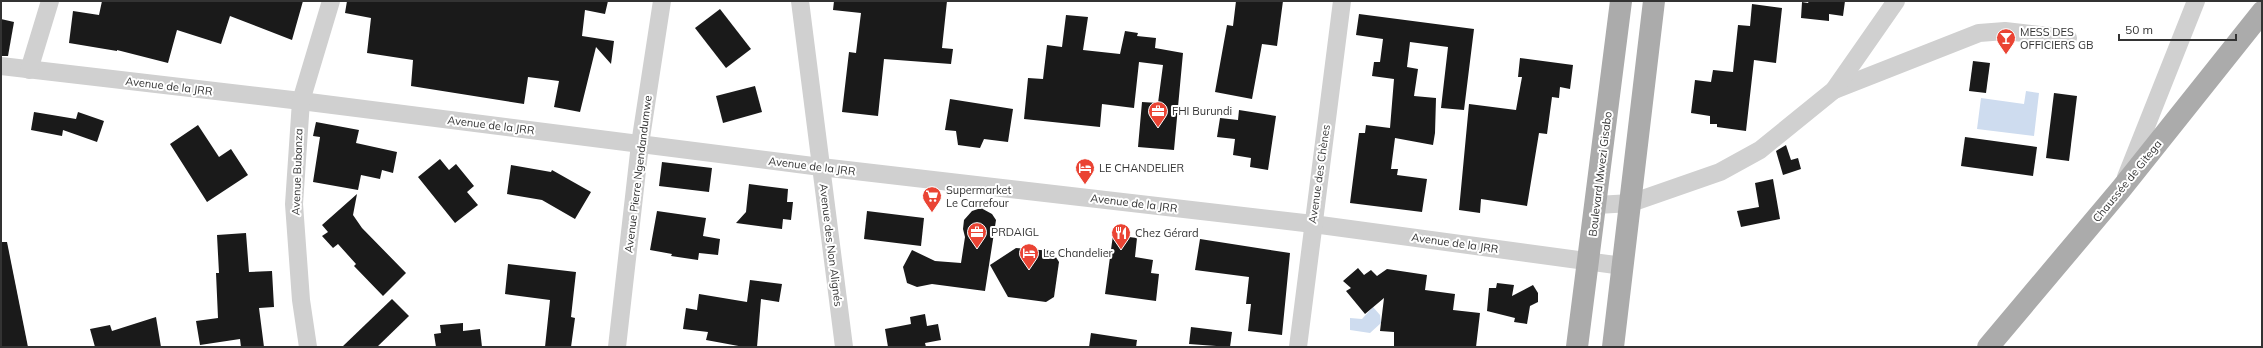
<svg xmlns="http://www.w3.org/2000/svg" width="2263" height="348" viewBox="0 0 2263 348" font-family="Mulish,sans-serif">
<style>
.water{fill:#cedcef}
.building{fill:#1a1a1a}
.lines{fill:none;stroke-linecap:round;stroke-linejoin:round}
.minor{stroke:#d0d0d0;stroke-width:18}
.major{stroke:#ababab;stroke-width:22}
.labels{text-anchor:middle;stroke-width:4;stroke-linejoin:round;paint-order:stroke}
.poi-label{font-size:11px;fill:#333;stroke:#fff;text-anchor:start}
.street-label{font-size:11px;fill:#333;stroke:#fff}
</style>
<rect width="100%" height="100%" fill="#fff"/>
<!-- water -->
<g class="water">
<polygon points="2026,91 2039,93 2034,136 1977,129 1981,98 2024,104"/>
<polygon points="1373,307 1380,315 1381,323 1370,333 1350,330 1350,318 1362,319"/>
</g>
<!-- building -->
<g class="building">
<polygon points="102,1 303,1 292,40 230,16 221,44 177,30 168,63 117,50 117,51 69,43 73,11 99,15"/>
<polygon points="347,1 608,1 605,14 585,10 582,36 614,41 611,64 596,47 580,112 554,107 559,81 528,77 524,104 411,86 413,60 367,53 371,18 345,13"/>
<polygon points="834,1 947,1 942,48 953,49 951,64 884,59 878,116 842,112 849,52 856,53 861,13 833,10"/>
<polygon points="1236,1 1283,1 1277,46 1262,44 1252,99 1215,92 1227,25 1233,26"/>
<polygon points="1809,1 1845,1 1843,16 1829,14 1829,21 1801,18 1802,2 1808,3"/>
<polygon points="1752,4 1782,8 1776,63 1754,60 1746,131 1717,127 1717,124 1710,124 1710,116 1691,113 1695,80 1711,82 1713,70 1733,72 1738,25 1750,26"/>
<polygon points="720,9 751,49 726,68 695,28"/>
<polygon points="1359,14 1474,29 1464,110 1441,108 1448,47 1410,42 1407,67 1418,69 1414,96 1436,98 1435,133 1433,145 1395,138 1391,169 1398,169 1397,175 1427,179 1422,212 1350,203 1359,133 1365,133 1366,125 1390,128 1394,79 1372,76 1374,62 1380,62 1383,39 1356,35"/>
<polygon points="1066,15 1088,17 1083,50 1120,54 1125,31 1138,33 1137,36 1156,38 1155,48 1183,53 1174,150 1138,147 1142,102 1158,103 1163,65 1139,62 1134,108 1102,104 1100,127 1024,119 1028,78 1043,79 1047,45 1062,47"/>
<polygon points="1,19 14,22 8,56 1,56"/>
<polygon points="1520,58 1573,65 1570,89 1560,87 1559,98 1552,97 1547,134 1539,133 1527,206 1481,199 1480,213 1459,210 1469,104 1516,110 1522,77 1518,77"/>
<polygon points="1973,61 1990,63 1986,93 1969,91"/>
<polygon points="755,86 762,112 723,123 716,96"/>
<polygon points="2054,93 2077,96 2069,161 2046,158"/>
<polygon points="950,99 1013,109 1008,142 984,139 980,148 958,145 956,131 945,130"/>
<polygon points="1239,110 1276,116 1268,170 1250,167 1251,158 1233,155 1235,139 1217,137 1220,118 1238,120"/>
<polygon points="34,112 76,119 78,112 104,121 97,142 63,130 62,136 31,130"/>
<polygon points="316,122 359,130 356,143 397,152 393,173 382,170 380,179 361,175 358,190 313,182 320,137 313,136"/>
<polygon points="198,125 219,157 231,149 248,175 207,202 170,144"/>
<polygon points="1965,137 2037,147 2033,176 1961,166"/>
<polygon points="1786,145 1791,160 1798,158 1801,169 1783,175 1776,151"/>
<polygon points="440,159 449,170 456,164 474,186 467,192 478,205 455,223 418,177"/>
<polygon points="662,162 712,168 709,192 659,186"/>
<polygon points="511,165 551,172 552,170 591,192 575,219 542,200 507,194"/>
<polygon points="1773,179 1780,219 1741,227 1737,211 1759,207 1755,183"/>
<polygon points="749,184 788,189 787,202 793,202 791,220 783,219 782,229 736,223 746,212"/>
<polygon points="357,194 353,215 362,228 406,273 383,296 354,266 356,264 338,244 333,248 322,236 328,232 322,225"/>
<polygon points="981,208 992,214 996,220 985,291 932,284 917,287 907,283 903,267 912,250 935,261 961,263 965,237 963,229 964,220 972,211"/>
<polygon points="657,211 706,218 703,236 720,239 718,255 699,253 698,260 671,256 672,254 650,250"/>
<polygon points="867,211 924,218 921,246 864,239"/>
<polygon points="246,233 249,272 272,271 274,307 259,308 264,347 241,347 240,339 200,345 196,321 218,318 216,273 219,273 217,235"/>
<polygon points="1113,235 1137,238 1135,257 1153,260 1151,273 1159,274 1156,301 1105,294"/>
<polygon points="1200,239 1290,253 1282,335 1248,331 1251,304 1246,304 1249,277 1195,270"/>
<polygon points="1,242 7,242 28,347 1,347"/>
<polygon points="1016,248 1052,251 1059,262 1054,297 1046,302 1008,297 990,265"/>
<polygon points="508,264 576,272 571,317 575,318 571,347 545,347 550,300 505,294"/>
<polygon points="1358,268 1364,275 1371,270 1377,276 1387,269 1427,275 1425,290 1455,294 1453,310 1480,313 1476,347 1394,347 1394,332 1380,331 1384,298 1365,314 1346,291 1351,288 1343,281"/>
<polygon points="750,280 782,284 779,302 761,299 757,347 744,347 706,340 708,332 683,329 686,308 697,310 699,294 747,302"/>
<polygon points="1497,283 1514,285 1512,296 1533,285 1538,293 1538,302 1530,306 1527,324 1514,322 1515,318 1487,311 1489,288 1496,288"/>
<polygon points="392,299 409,316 377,347 342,347"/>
<polygon points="925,314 927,326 938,324 941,340 925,343 926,347 888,347 885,329 911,324 910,317"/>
<polygon points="156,317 161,347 95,347 90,329 110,325 112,331"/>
<polygon points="463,323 463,331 480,329 482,347 436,347 434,334 441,333 440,325"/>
<polygon points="1191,327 1232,332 1230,347 1189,344"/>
<polygon points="1091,333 1137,340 1136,347 1089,347"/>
</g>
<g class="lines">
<!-- minor -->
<g class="minor">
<polyline points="800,1 844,347"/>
<polyline points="1,66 301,101 821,167 1313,224 1623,266"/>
<polyline points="29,70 50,1"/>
<polyline points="1834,90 1979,33 2005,31 2068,38"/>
<polyline points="2126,177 2196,1"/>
<polyline points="1597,205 1631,203 1720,172 1760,150 1834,90 1896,1"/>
<polyline points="308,347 301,300 294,204 301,101 331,1"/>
<polyline points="617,347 640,144 662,1"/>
<polyline points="1298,347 1342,1"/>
</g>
<!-- major -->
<g class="major">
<polyline points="1577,347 1621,1"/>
<polyline points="1613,347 1654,1"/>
<polyline points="1988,347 2121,189 2262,12"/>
</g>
</g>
<!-- icons -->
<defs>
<g id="bar-pin" transform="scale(1)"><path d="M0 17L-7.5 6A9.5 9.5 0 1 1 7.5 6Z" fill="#ea4434" stroke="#fff"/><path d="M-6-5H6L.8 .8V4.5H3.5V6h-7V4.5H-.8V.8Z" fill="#fff"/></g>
<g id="office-pin" transform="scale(1)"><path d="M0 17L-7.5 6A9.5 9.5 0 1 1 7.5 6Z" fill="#ea4434" stroke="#fff"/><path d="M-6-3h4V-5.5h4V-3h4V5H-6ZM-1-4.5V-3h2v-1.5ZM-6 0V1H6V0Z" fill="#fff"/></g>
<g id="hotel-pin" transform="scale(1)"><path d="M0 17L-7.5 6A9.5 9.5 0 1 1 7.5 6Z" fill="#ea4434" stroke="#fff"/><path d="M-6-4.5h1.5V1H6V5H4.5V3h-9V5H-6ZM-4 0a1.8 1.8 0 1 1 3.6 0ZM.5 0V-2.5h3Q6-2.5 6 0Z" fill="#fff"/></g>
<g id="supermarket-pin" transform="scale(1)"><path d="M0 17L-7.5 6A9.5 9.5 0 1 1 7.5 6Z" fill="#ea4434" stroke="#fff"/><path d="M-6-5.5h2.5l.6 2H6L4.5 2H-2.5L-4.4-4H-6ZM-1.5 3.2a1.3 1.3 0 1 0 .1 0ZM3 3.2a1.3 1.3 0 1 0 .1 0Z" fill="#fff"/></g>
<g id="restaurant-pin" transform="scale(1)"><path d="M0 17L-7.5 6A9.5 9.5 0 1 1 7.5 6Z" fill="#ea4434" stroke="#fff"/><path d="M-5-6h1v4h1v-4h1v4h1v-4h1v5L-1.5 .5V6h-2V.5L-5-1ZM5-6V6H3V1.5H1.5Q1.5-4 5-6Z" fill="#fff"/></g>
</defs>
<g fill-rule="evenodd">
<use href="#bar-pin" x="2006" y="38"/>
<use href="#office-pin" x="1158" y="111"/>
<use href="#hotel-pin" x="1085" y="168"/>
<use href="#supermarket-pin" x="932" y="196"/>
<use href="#office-pin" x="977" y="232"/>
<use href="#restaurant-pin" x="1121" y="233"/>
<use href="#hotel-pin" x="1029" y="253"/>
</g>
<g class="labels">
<!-- poi labels -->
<g class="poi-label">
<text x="2020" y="36">MESS DES<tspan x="2020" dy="13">OFFICIERS GB</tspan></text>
<text x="1172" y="115">FHI Burundi</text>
<text x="1099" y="172">LE CHANDELIER</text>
<text x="946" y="194">Supermarket<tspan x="946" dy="13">Le Carrefour</tspan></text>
<text x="991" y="236">PRDAIGL</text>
<text x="1135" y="237">Chez Gérard</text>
<text x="1043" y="257">Le Chandelier</text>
</g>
<!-- street labels -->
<g class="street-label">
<text transform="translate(169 86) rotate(7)" y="4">Avenue de la JRR</text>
<text transform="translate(491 125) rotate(7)" y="4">Avenue de la JRR</text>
<text transform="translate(812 166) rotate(7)" y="4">Avenue de la JRR</text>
<text transform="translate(297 172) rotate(-88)" y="4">Avenue Bubanza</text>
<text transform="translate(638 174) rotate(-83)" y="4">Avenue Pierre Ngendandumwe</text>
<text transform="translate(1319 174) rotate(-82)" y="4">Avenue des Chènes</text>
<text transform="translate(1600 174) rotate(-83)" y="4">Boulevard Mwezi Gisabo</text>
<text transform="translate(2127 181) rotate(-51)" y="4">Chaussée de Gitega</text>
<text transform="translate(1134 203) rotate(7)" y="4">Avenue de la JRR</text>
<text transform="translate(1455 243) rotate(8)" y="4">Avenue de la JRR</text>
<text transform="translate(831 245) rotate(83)" y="4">Avenue des Non Alignés</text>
</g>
</g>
<!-- border -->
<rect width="2263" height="348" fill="none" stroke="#333333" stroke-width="4"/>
<!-- scale -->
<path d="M2119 34v6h117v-6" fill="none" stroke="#333333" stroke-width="2"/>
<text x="2125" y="34" font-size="12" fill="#333333" stroke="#ffffff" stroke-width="3" paint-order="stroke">50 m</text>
</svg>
